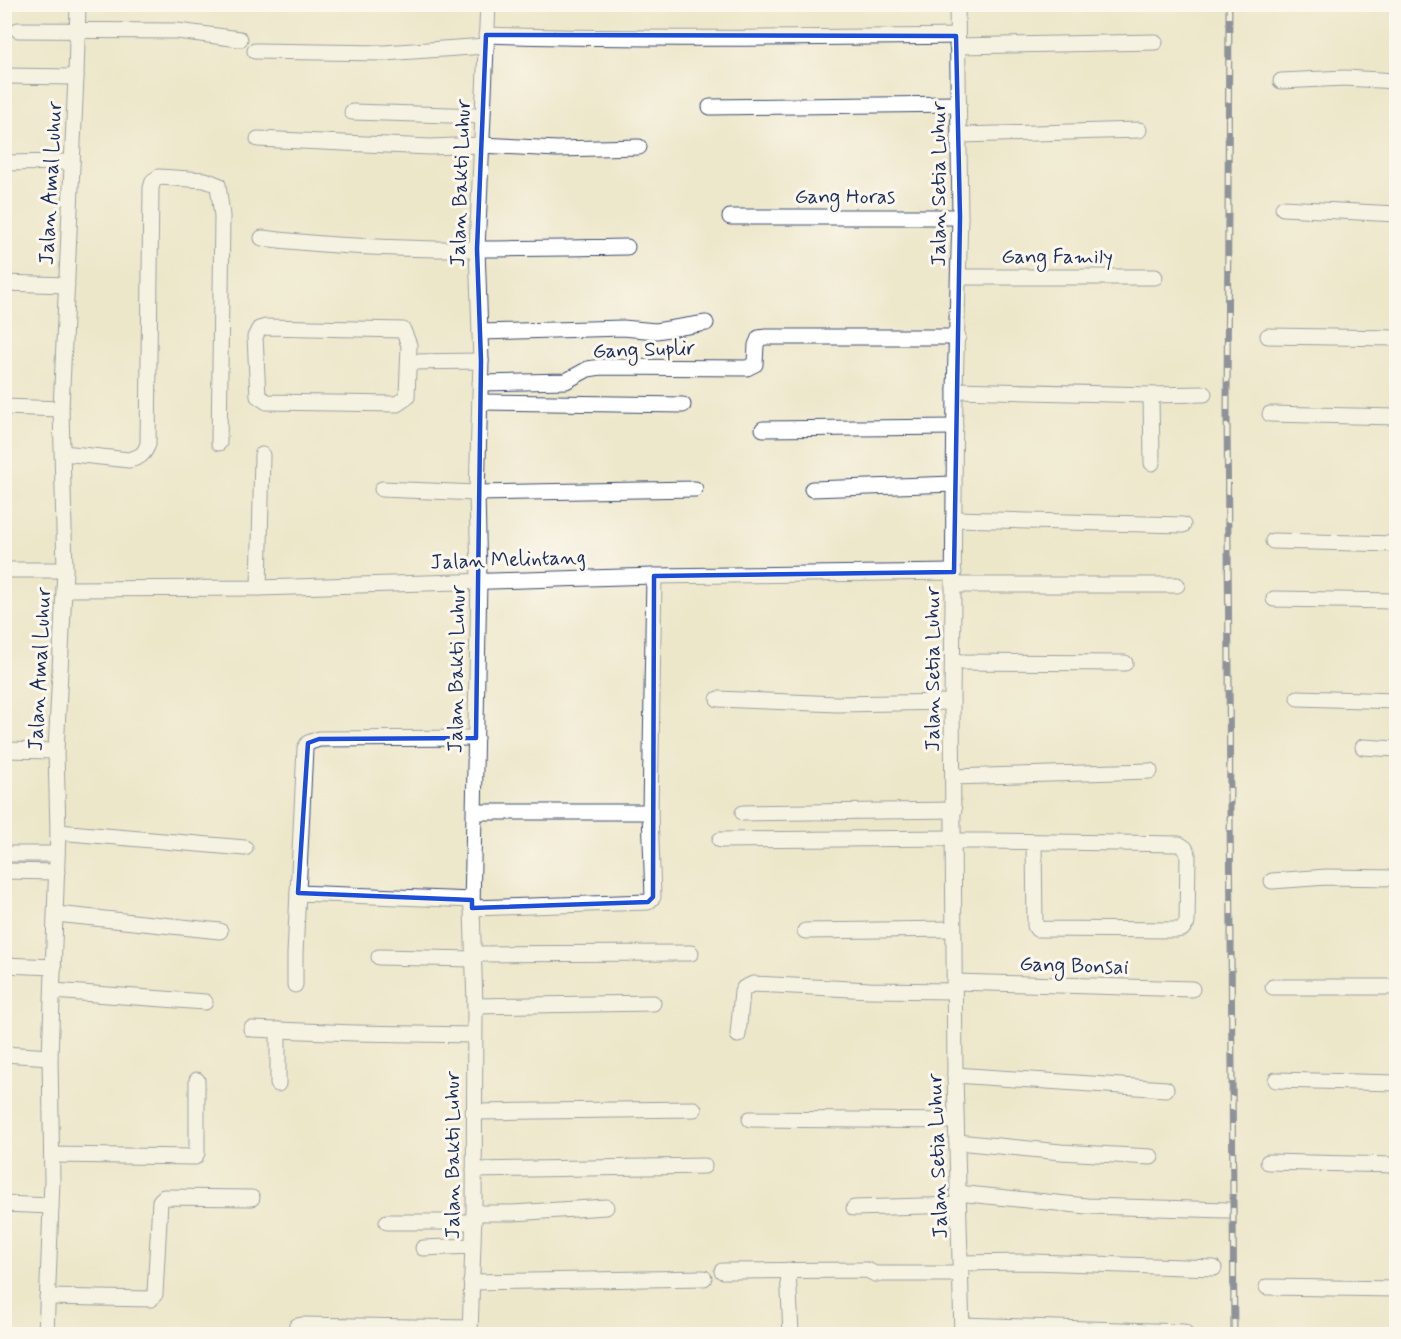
<svg xmlns="http://www.w3.org/2000/svg" width="1401" height="1339" viewBox="0 0 1401 1339" font-family="Mynerve,sans-serif">
<style>
.lines{fill:none;stroke-linecap:round;stroke-linejoin:round}
.street-casing{stroke:#3a4b6e;stroke-width:17}
.street{stroke:#fff;stroke-width:15}
.rail-casing{stroke:#1b2f5e;stroke-width:7}
.rail{stroke:#fbf7ec;stroke-width:4.5;stroke-dasharray:14;stroke-linecap:butt}
.marked{fill:none;stroke:#1d4ed8;stroke-width:4.5;stroke-linejoin:round}
.labels{text-anchor:middle;stroke-width:6;stroke-linejoin:round;paint-order:stroke}
.street-label{font-size:21px;fill:#1b2f5e;stroke:#fbf7ec}
</style>
<rect width="100%" height="100%" fill="#fbf7ec"/>
<filter id="ink" filterUnits="userSpaceOnUse"><feTurbulence type="fractalNoise" baseFrequency=".0167" numOctaves="2"/><feDisplacementMap in="SourceGraphic" scale="12" xChannelSelector="R" yChannelSelector="G"/><feConvolveMatrix kernelMatrix="1 2 1 2 8 2 1 2 1" color-interpolation-filters="sRGB"/></filter>
<filter id="wash" filterUnits="userSpaceOnUse"><feTurbulence type="fractalNoise" baseFrequency=".008" numOctaves="4" result="noise"/><feDisplacementMap in="SourceGraphic" scale="24" xChannelSelector="R" yChannelSelector="G"/><feGaussianBlur stdDeviation="1.35" result="paint"/><feColorMatrix in="noise" values="0 0 0 0 0 0 0 0 0 0 0 0 0 0 0 0 0 1.4 0 .05"/><feComposite in="paint" operator="in"/></filter>
<g filter="url(#wash)">
<rect width="100%" height="100%" fill="#ede7cb"/>
</g>
<g filter="url(#ink)">
<g class="lines">
<!-- street casing -->
<g class="street-casing">
<g id="street">
<polyline points="957,4 960,217 955,390 952,702 955,1075 962,1334"/>
<polyline points="18,30 177,31 240,39"/>
<path d="M486 35C643 40 799 38 956 36"/>
<polyline points="957,46 1155,42"/>
<polyline points="255,51 384,53 486,46"/>
<polyline points="4,76 76,77"/>
<polyline points="1281,81 1345,78 1396,81"/>
<polyline points="710,107 959,104"/>
<polyline points="352,112 482,116"/>
<polyline points="960,135 1139,130"/>
<polyline points="258,139 430,147 482,145 557,149 639,147"/>
<polyline points="4,163 72,162"/>
<polyline points="1283,208 1396,214"/>
<polyline points="730,217 960,217"/>
<path d="M262 238C383 253 505 249 627 247"/>
<polyline points="959,277 1155,277"/>
<polyline points="4,283 67,285"/>
<polygon points="266,327 403,330 409,345 407,397 397,404 267,402 258,396 255,337 259,329"/>
<polyline points="480,332 623,328 656,331 706,323"/>
<polyline points="1268,336 1396,338"/>
<polyline points="409,362 481,361"/>
<polyline points="480,383 566,381 588,369 601,367 747,368 755,364 756,345 759,338 766,337 958,337"/>
<polyline points="955,390 1151,395 1204,394"/>
<polyline points="1151,395 1152,463"/>
<polyline points="480,402 683,405"/>
<polyline points="4,407 61,409"/>
<polyline points="1270,414 1396,417"/>
<polyline points="763,429 955,427"/>
<path d="M63 453 129 460C140 457 144 455 148 444L151 188 153 181 159 177 205 180 218 185 222 216 219 443"/>
<polyline points="382,489 477,493 695,489"/>
<polyline points="812,489 954,484"/>
<polyline points="954,519 1183,525"/>
<polyline points="1273,541 1396,544"/>
<polyline points="4,570 65,570"/>
<polyline points="953,585 1177,585"/>
<polyline points="259,588 262,455"/>
<polyline points="64,589 259,588 654,576 954,572"/>
<polyline points="1274,599 1396,601"/>
<polyline points="953,662 1125,663"/>
<polyline points="1298,698 1396,701"/>
<polyline points="718,699 837,704 952,702"/>
<polyline points="1363,747 1396,749"/>
<polyline points="4,750 56,751"/>
<polyline points="953,777 1150,771"/>
<polyline points="475,812 650,812"/>
<polyline points="743,813 954,810"/>
<polyline points="58,832 245,848"/>
<polyline points="720,840 954,838"/>
<polyline points="954,841 985,841 1179,844 1185,848 1188,854 1187,923 1182,929 1177,930 1037,929 1035,926 1034,842"/>
<polyline points="4,854 57,854"/>
<polyline points="4,871 57,872"/>
<polyline points="1272,881 1327,877 1396,878"/>
<polyline points="298,893 472,900"/>
<polyline points="472,908 648,902 653,897 650,812 654,576"/>
<polyline points="56,914 220,931"/>
<polyline points="805,931 953,929"/>
<polyline points="473,954 691,953"/>
<polyline points="379,957 473,959"/>
<polyline points="4,965 54,967"/>
<polyline points="954,982 1192,989"/>
<polyline points="295,985 295,954 305,748 308,743 319,739 476,738"/>
<polyline points="1273,987 1396,987"/>
<polyline points="53,991 205,1002"/>
<polyline points="475,1006 653,1003"/>
<polyline points="251,1029 355,1033 474,1035"/>
<polyline points="278,1030 278,1084"/>
<polyline points="738,1035 742,992 744,988 753,984 870,990 954,991"/>
<polyline points="4,1054 50,1057"/>
<polyline points="955,1075 1166,1089"/>
<polyline points="1276,1080 1396,1083"/>
<polyline points="473,1112 694,1109"/>
<polyline points="750,1119 956,1121"/>
<polyline points="957,1142 1061,1152 1151,1157"/>
<polyline points="52,1155 195,1157 197,1153 197,1080"/>
<polyline points="1268,1162 1396,1165"/>
<polyline points="474,1170 704,1166"/>
<polyline points="957,1193 1087,1206 1228,1210"/>
<polyline points="4,1204 51,1206"/>
<polyline points="854,1208 958,1205"/>
<polyline points="474,1213 513,1213 606,1207"/>
<polyline points="387,1222 474,1222"/>
<polyline points="423,1248 472,1246"/>
<polyline points="961,1263 1033,1262 1214,1268"/>
<polyline points="788,1270 791,1334"/>
<polyline points="722,1271 867,1270 875,1274 961,1274"/>
<polyline points="471,1282 704,1278"/>
<polyline points="1267,1287 1396,1289"/>
<polyline points="47,1297 151,1299 155,1294 160,1201 164,1197 252,1198"/>
<polyline points="962,1325 1184,1332"/>
<polyline points="46,1334 52,1181 50,1057 58,832 56,751 65,570 61,409 76,77 78,4"/>
<polyline points="294,1334 297,1326 302,1325 469,1328"/>
<polyline points="470,1334 474,1213 475,1006 472,908 479,581 477,493 481,361 477,249 488,4"/>
</g>
</g>
<!-- street -->
<use href="#street" class="street"/>
<!-- rail casing -->
<g class="rail-casing">
<polyline id="rail" points="1229,4 1227,410 1234,1334"/>
</g>
<!-- rail -->
<use href="#rail" class="rail"/>
</g>
</g>
<!-- marked area -->
<path d="M0 0H1401V1339H0ZM486 35 956 36 960 217 954 572 654 576 653 897 648 902 472 908V900L298 893 308 743 319 739 476 738 481 361 477 249Z" fill="#ede7cb" fill-opacity=".55" fill-rule="evenodd"/>
<path class="marked" d="M486 35 956 36 960 217 954 572 654 576 653 897 648 902 472 908V900L298 893 308 743 319 739 476 738 481 361 477 249Z"/>
<g class="labels">
<!-- street labels -->
<g class="street-label">
<text transform="translate(50 183) rotate(-87)" y="7">Jalan Amal Luhur</text>
<text transform="translate(460 183) rotate(-88)" y="7">Jalan Bakti Luhur</text>
<text transform="translate(938 184) rotate(-90)" y="7">Jalan Setia Luhur</text>
<text x="845" y="203">Gang Horas</text>
<text x="1057" y="263">Gang Family</text>
<text transform="translate(644 349) rotate(-2)" y="7">Gang Suplir</text>
<text transform="translate(508 559) rotate(-2)" y="7">Jalan Melintang</text>
<text transform="translate(39 669) rotate(-87)" y="7">Jalan Amal Luhur</text>
<text transform="translate(456 669) rotate(-89)" y="7">Jalan Bakti Luhur</text>
<text transform="translate(932 669) rotate(-90)" y="7">Jalan Setia Luhur</text>
<text transform="translate(1074 965) rotate(2)" y="7">Gang Bonsai</text>
<text transform="translate(452 1155) rotate(-90)" y="7">Jalan Bakti Luhur</text>
<text transform="translate(937 1156) rotate(-92)" y="7">Jalan Setia Luhur</text>
</g>
</g>
<!-- margin -->
<rect width="1401" height="1339" fill="none" stroke="#fbf7ec" stroke-width="24"/>
</svg>
